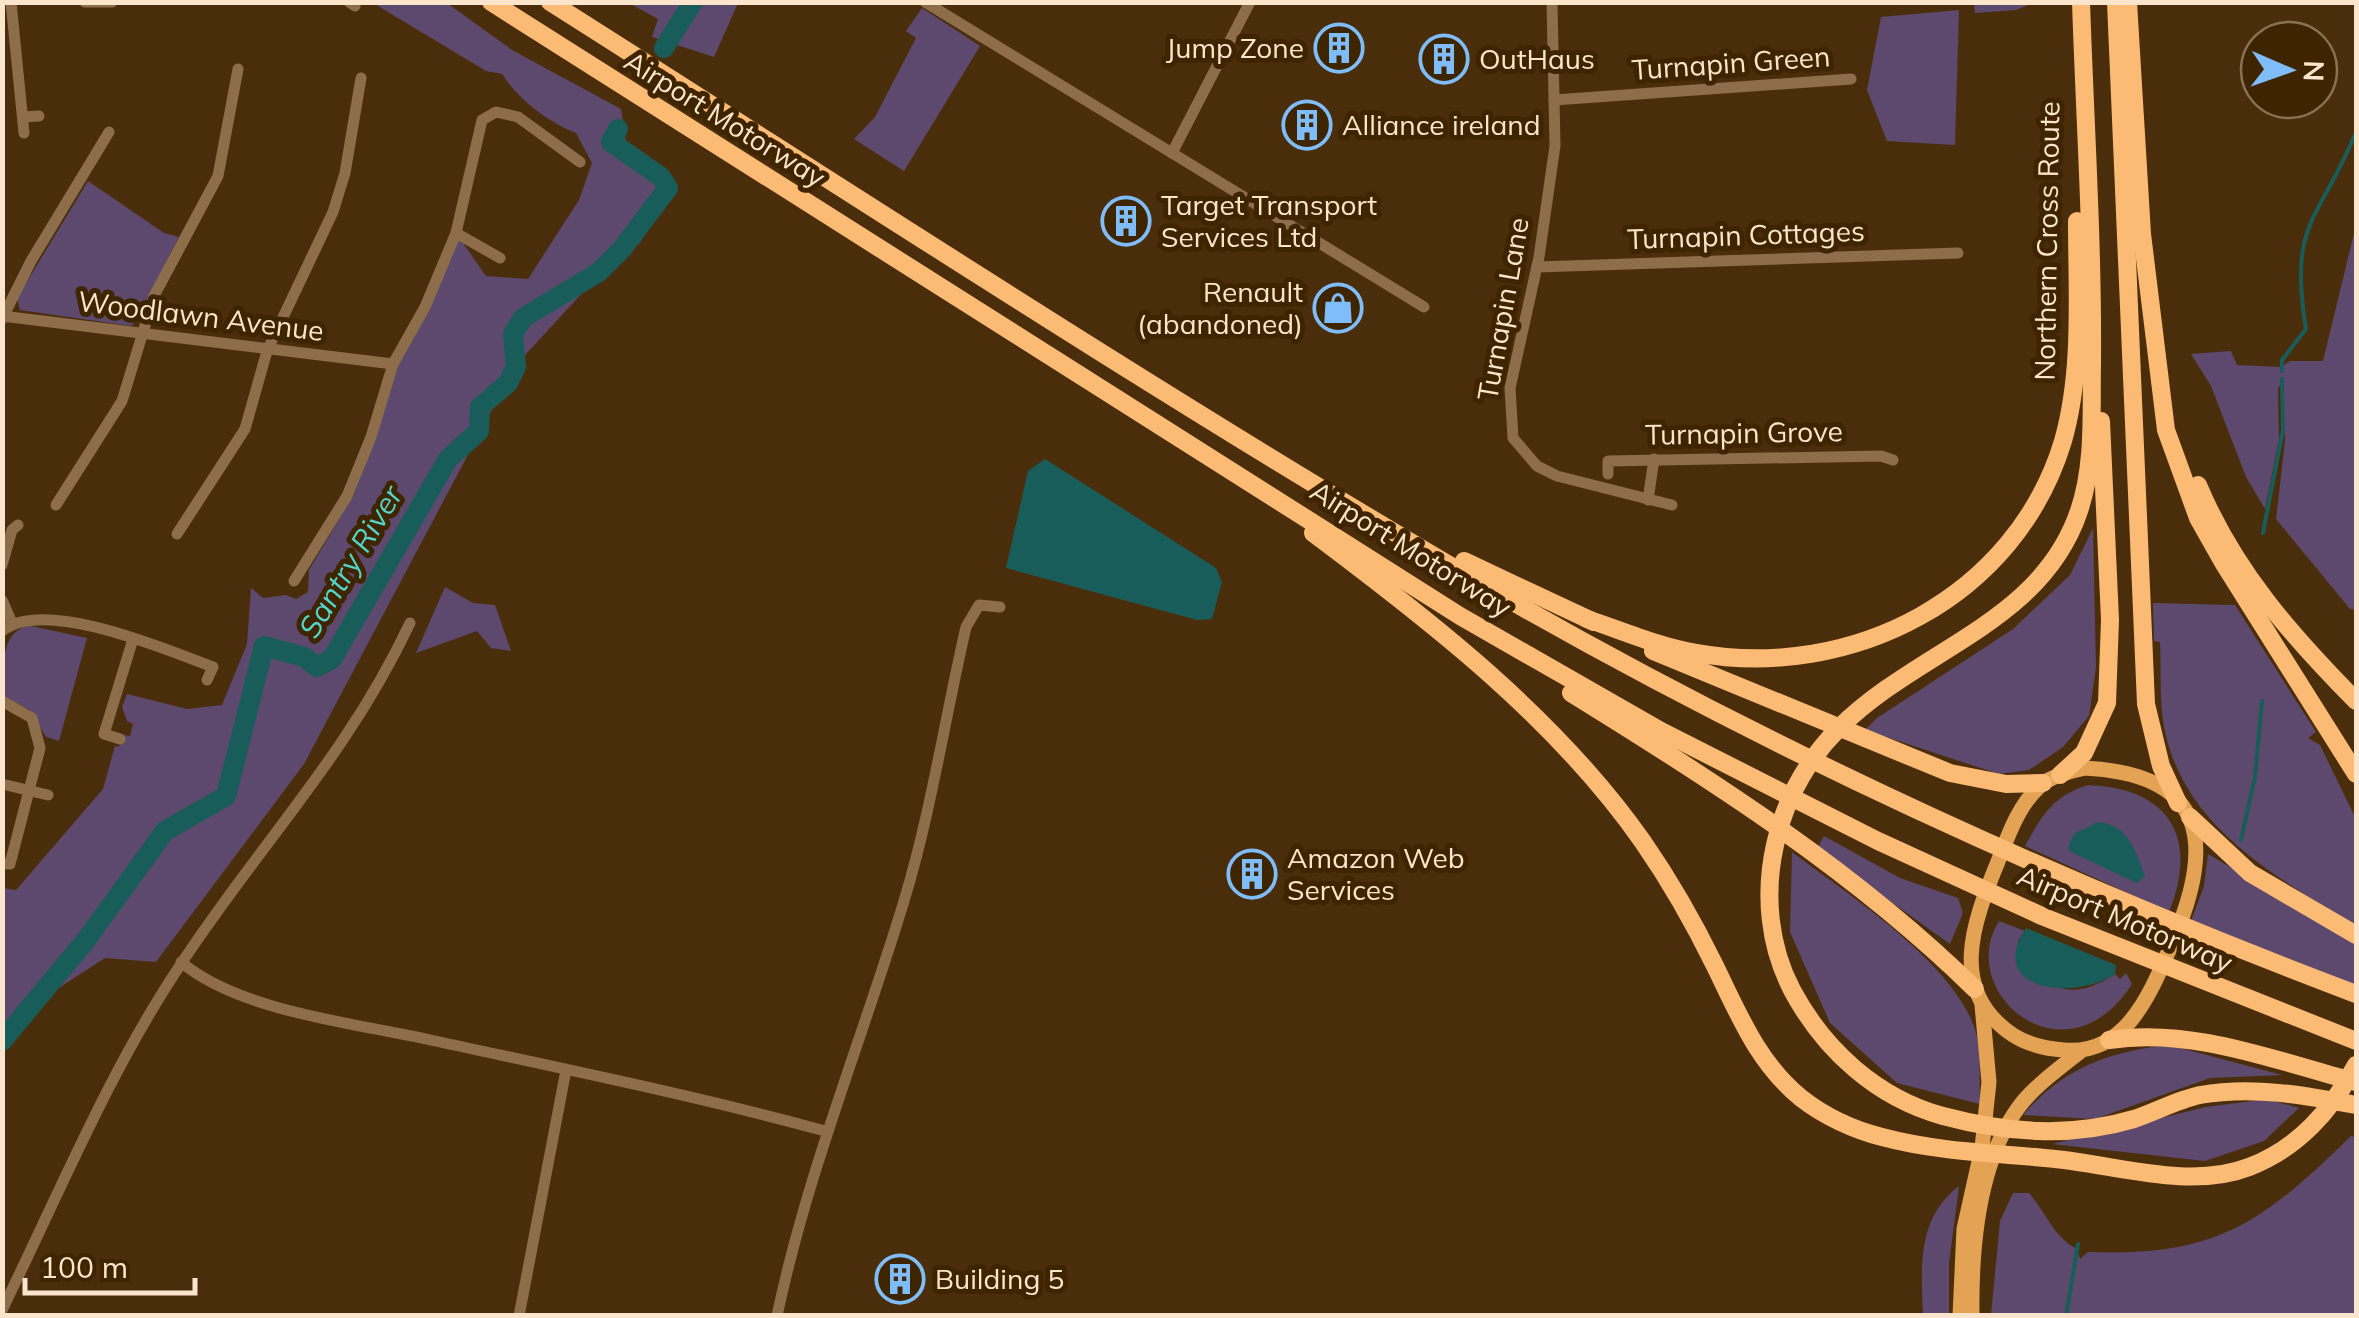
<svg xmlns="http://www.w3.org/2000/svg" width="2359" height="1318" viewBox="0 0 2359 1318" font-family="Mulish,sans-serif">
<style>
.green{fill:#5c496d}
.water{fill:#185d59}
.lines{fill:none;stroke-linecap:round;stroke-linejoin:round}
.stream{stroke:#185d59;stroke-width:4}
.river{stroke:#185d59;stroke-width:20}
.minor{stroke:#8d6d4a;stroke-width:11}
.major{stroke:#e4a255;stroke-width:15}
.highway{stroke:#fbbb74;stroke-width:18}
.labels{text-anchor:middle;stroke-width:10;stroke-linejoin:round;paint-order:stroke}
.poi-label{font-size:28px;fill:#fbe5cd;stroke:#3f2400;text-anchor:start}
.street-label{font-size:28px;fill:#fbe5cd;stroke:#3f2400}
.water-label{font-size:30px;font-style:italic;fill:#54d5cc;stroke:#3f2400}
</style>
<rect width="100%" height="100%" fill="#4a2e0b"/>
<!-- green -->
<g class="green">
<path d="M373 3H447L512 50 621 109 626 142 668 174 659 187 658 215 639 244 585 290 515 366 304 764 156 962 105 958 3 1024V888L16 890 103 789 115 746 119 747 123 735 130 736 133 724 127 721 122 707 127 694 187 709 222 705 247 644 251 588 263 598 286 595 296 599 308 592 309 570 354 494 397 369 456 233 486 276 528 279 579 200 592 163 576 133C548 122 518 99 502 74L486 71Z"/>
<polygon points="629,3 738,3 714,57 652,37 658,19"/>
<polygon points="1974,3 1974,2 2033,3 2016,10 1975,13"/>
<polygon points="922,8 980,46 904,171 854,139 875,117 916,38 906,31"/>
<polygon points="1959,10 1955,145 1887,141 1867,90 1881,17"/>
<path d="M88 181 164 233 179 237C170 252 138 322 131 326L20 310 17 298Z"/>
<polygon points="2356,225 2356,610 2350,609 2276,519 2285,441 2283,382 2278,388 2279,439 2265,509 2246,477 2211,386 2191,354 2231,351 2237,365 2281,367 2290,361 2323,361"/>
<polygon points="2093,528 2096,667 2089,716 2063,747 2029,770 1999,774 1865,730 1877,718 2013,629 2070,575"/>
<polygon points="445,587 473,603 495,605 511,651 491,648 477,631 416,653"/>
<path d="M2153 603 2235 605 2316 732 2308 738 2320 745 2356 819V927C2272 873 2174 823 2162 712 2160 689 2161 665 2160 642L2154 641Z"/>
<path d="M31 626 87 638 59 741 46 737 30 710 3 697C3 670 0 628 31 626Z"/>
<path d="M2088 785C2169 788 2199 837 2169 912L2025 846C2042 815 2053 796 2088 785Z"/>
<polygon points="1824,836 1900,878 1958,898 1963,913 1950,944 1817,849"/>
<path d="M1792 852C1847 894 1967 970 1978 1042 1981 1062 1979 1083 1980 1104L1897 1083 1830 1023 1790 932Z"/>
<polygon points="2208,854 2356,942 2356,987 2191,921 2204,886"/>
<path d="M1999 921 2025 931 2018 941 2019 966C2058 990 2073 1001 2115 974L2120 979 2126 973 2132 984C2066 1087 1954 993 1999 921Z"/>
<path d="M2169 1045 2282 1075 2210 1078 2095 1119 2023 1115C2063 1068 2110 1051 2169 1045Z"/>
<polygon points="2267,1099 2299,1108 2264,1141 2205,1161 2052,1144 2206,1107"/>
<path d="M2351 1136 2356 1137V1315H1991L2000 1221 2013 1193H2029C2047 1214 2053 1236 2077 1249L2080 1259 2088 1252C2217 1257 2262 1223 2351 1136Z"/>
<path d="M1959 1186 1949 1263V1315H1923C1921 1266 1917 1218 1959 1186Z"/>
</g>
<!-- water -->
<g class="water">
<polygon points="1045,459 1216,568 1222,582 1212,619 1197,620 1006,568 1028,471"/>
<path d="M2098 822C2128 825 2135 850 2145 876L2137 883 2071 852 2068 847 2074 834Z"/>
<path d="M2026 928 2116 965 2115 974C2072 1002 1985 990 2026 928Z"/>
</g>
<g class="lines">
<!-- stream -->
<g class="stream">
<path d="M2282 371V360L2306 329C2288 220 2320 221 2356 132"/>
<polyline points="2263,533 2283,430 2282,379"/>
<polyline points="2241,840 2255,777 2262,701"/>
<polyline points="2066,1316 2078,1244"/>
</g>
<!-- river -->
<g class="river">
<polyline points="664,48 693,2"/>
<polyline points="2,1041 86,940 165,831 226,796 264,646 304,657 317,667 332,659 448,459 479,431 480,407 508,383 516,367 513,334 523,318 599,272 622,249 668,188 661,177 611,142 618,129"/>
</g>
<!-- minor -->
<g class="minor">
<polyline points="11,2 24,133"/>
<polyline points="85,2 112,2"/>
<polyline points="349,2 355,6"/>
<polyline points="925,2 1424,307"/>
<polyline points="1552,2 1555,146 1539,257 1510,388 1513,438 1537,466 1557,476 1672,505"/>
<polyline points="1554,100 1851,79"/>
<polyline points="23,117 39,116"/>
<polyline points="1172,153 1250,2"/>
<polyline points="456,233 500,258"/>
<polyline points="1537,267 1958,253"/>
<polyline points="2,316 393,364"/>
<polyline points="2,319 31,261 109,132"/>
<polyline points="1608,474 1608,461 1881,456 1893,460"/>
<polyline points="1648,500 1654,459"/>
<polyline points="56,505 122,401 154,296 218,176 238,69"/>
<polyline points="177,534 245,429 267,351 333,212 345,173 361,78"/>
<polyline points="2,565 12,530 18,525"/>
<polyline points="294,581 347,496 371,437 393,364 425,307 456,233 482,120 496,112 518,117 580,162"/>
<polyline points="2,600 12,623"/>
<path d="M2 631C44 597 165 649 213 667L207 680"/>
<polyline points="2,701 32,718 40,748 10,864 2,864"/>
<polyline points="120,739 104,734 133,639"/>
<polyline points="2,784 48,795"/>
<path d="M181 962C239 1011 353 1023 426 1039 559 1068 693 1095 825 1131"/>
<path d="M2 1310C59 1194 109 1071 181 964 259 845 348 755 410 623"/>
<polyline points="519,1316 566,1070"/>
<path d="M777 1316C807 1173 862 1040 904 901 931 812 945 718 966 627L979 605 1000 607"/>
</g>
<!-- major -->
<g class="major">
<path d="M2084 768C2207 774 2215 843 2173 941 2152 989 2128 1056 2064 1050 2047 1049 2027 1044 2013 1035 1947 991 1973 923 1997 864 2008 836 2018 805 2041 785 2053 775 2070 772 2084 768Z"/>
<polyline points="1960,1316 1964,1229 1982,1148 1989,1082 1982,1005"/>
<path d="M1972 1316C1971 1249 1978 1164 2018 1108 2034 1086 2060 1068 2081 1051"/>
</g>
<!-- highway -->
<g class="highway">
<polyline points="491,2 1460,616 1661,731 1878,841 2044,917 2356,1041"/>
<path d="M550 2C845 189 1138 381 1439 559 1729 731 2041 875 2356 994"/>
<path d="M2081 2C2085 122 2093 243 2092 363 2091 411 2095 464 2079 511 2027 665 1817 655 1775 845 1764 894 1769 946 1792 990 1824 1050 1877 1098 1943 1116 2007 1133 2070 1138 2134 1119 2155 1112 2177 1100 2200 1095 2253 1086 2304 1095 2356 1105"/>
<polyline points="2116,2 2146,704 2161,766 2178,803"/>
<polyline points="2128,2 2142,234 2166,430 2198,518 2224,564 2356,774"/>
<path d="M2198 485C2234 571 2291 635 2356 701"/>
<path d="M1313 533C1432 622 1557 719 1643 842 1670 881 1694 923 1715 966 1739 1015 1758 1063 1801 1098 1824 1116 1854 1130 1882 1137 1938 1152 1997 1153 2055 1159 2116 1165 2190 1190 2249 1167 2299 1148 2331 1110 2356 1065"/>
<polyline points="1464,561 1594,622"/>
<path d="M1587 619C1623 631 1660 647 1696 653 1852 681 2016 597 2063 441 2083 371 2077 293 2077 221"/>
<polyline points="1653,651 1950,773 2006,784 2043,783"/>
<path d="M1571 693C1712 780 1856 872 1975 989"/>
<polyline points="2060,775 2084,753 2107,703 2110,620 2101,421"/>
<polyline points="2190,817 2250,873 2356,935"/>
<path d="M2109 1040C2192 1027 2276 1061 2356 1082"/>
</g>
</g>
<!-- icons -->
<defs>
<g id="building-ring" transform="scale(2.5)"><circle r="9.5" fill="#3f2400" stroke="#7fbdf9" stroke-width="1.5"/><path d="M-4-6H4V6H1V3H-1V6H-4ZM-2.5-4.3h1.7v1.8h-1.7ZM.8-4.3h1.7v1.8H.8ZM-2.5-1h1.7V.8h-1.7ZM.8-1h1.7V.8H.8Z" fill="#7fbdf9"/></g>
<g id="shop-ring" transform="scale(2.5)"><circle r="9.5" fill="#3f2400" stroke="#7fbdf9" stroke-width="1.5"/><path d="M-5-2.5h2.3a2.7 3.5 0 0 1 5.4 0H5L5.5 6h-11ZM-1.5-2.5h3a1.5 2.3 0 0 0-3 0Z" fill="#7fbdf9"/></g>
</defs>
<g fill-rule="evenodd">
<use href="#building-ring" x="1339" y="48"/>
<use href="#building-ring" x="1444" y="59"/>
<use href="#building-ring" x="1307" y="125"/>
<use href="#building-ring" x="1126" y="221"/>
<use href="#shop-ring" x="1338" y="308"/>
<use href="#building-ring" x="1252" y="874"/>
<use href="#building-ring" x="900" y="1279"/>
</g>
<g class="labels">
<!-- poi labels -->
<g class="poi-label">
<text x="1304" y="58" text-anchor="end">Jump Zone</text>
<text x="1479" y="69">OutHaus</text>
<text x="1342" y="135">Alliance ireland</text>
<text x="1161" y="215">Target Transport<tspan x="1161" dy="32">Services Ltd</tspan></text>
<text x="1303" y="302" text-anchor="end">Renault<tspan x="1303" dy="32">(abandoned)</tspan></text>
<text x="1287" y="868">Amazon Web<tspan x="1287" dy="32">Services</tspan></text>
<text x="935" y="1289">Building 5</text>
</g>
<!-- street labels -->
<g class="street-label">
<text transform="translate(1731 63) rotate(-4)" y="10">Turnapin Green</text>
<text transform="translate(725 119) rotate(32)" y="10">Airport Motorway</text>
<text transform="translate(1746 235) rotate(-2)" y="10">Turnapin Cottages</text>
<text transform="translate(2047 241) rotate(-89)" y="10">Northern Cross Route</text>
<text transform="translate(1503 309) rotate(-80)" y="10">Turnapin Lane</text>
<text transform="translate(201 316) rotate(7)" y="10">Woodlawn Avenue</text>
<text transform="translate(1744 433) rotate(-1)" y="10">Turnapin Grove</text>
<text transform="translate(1411 549) rotate(32)" y="10">Airport Motorway</text>
<text transform="translate(2125 919) rotate(23)" y="10">Airport Motorway</text>
</g>
<!-- water labels -->
<g class="water-label">
<text transform="translate(351 562) rotate(-59)" y="10">Santry River</text>
</g>
</g>
<!-- border -->
<rect width="2359" height="1318" fill="none" stroke="#fbe5cd" stroke-width="10"/>
<!-- north arrow -->
<g transform="translate(2289 70) rotate(92)"><circle r="48" fill="#3f2400" stroke="#8a7152" stroke-width="2.5"/>
<path d="M0-8L18 38L0 25L-18 38Z" fill="#7fbdf9"/>
<text y="-15" font-size="28" font-weight="bold" text-anchor="middle" fill="#fbe5cd">N</text>
</g>
<!-- scale -->
<path d="M25 1278v15h170v-15" fill="none" stroke="#fbe5cd" stroke-width="5"/>
<text x="40" y="1278" font-size="30" fill="#fbe5cd" stroke="#3f2400" stroke-width="8" paint-order="stroke">100 m</text>
</svg>
